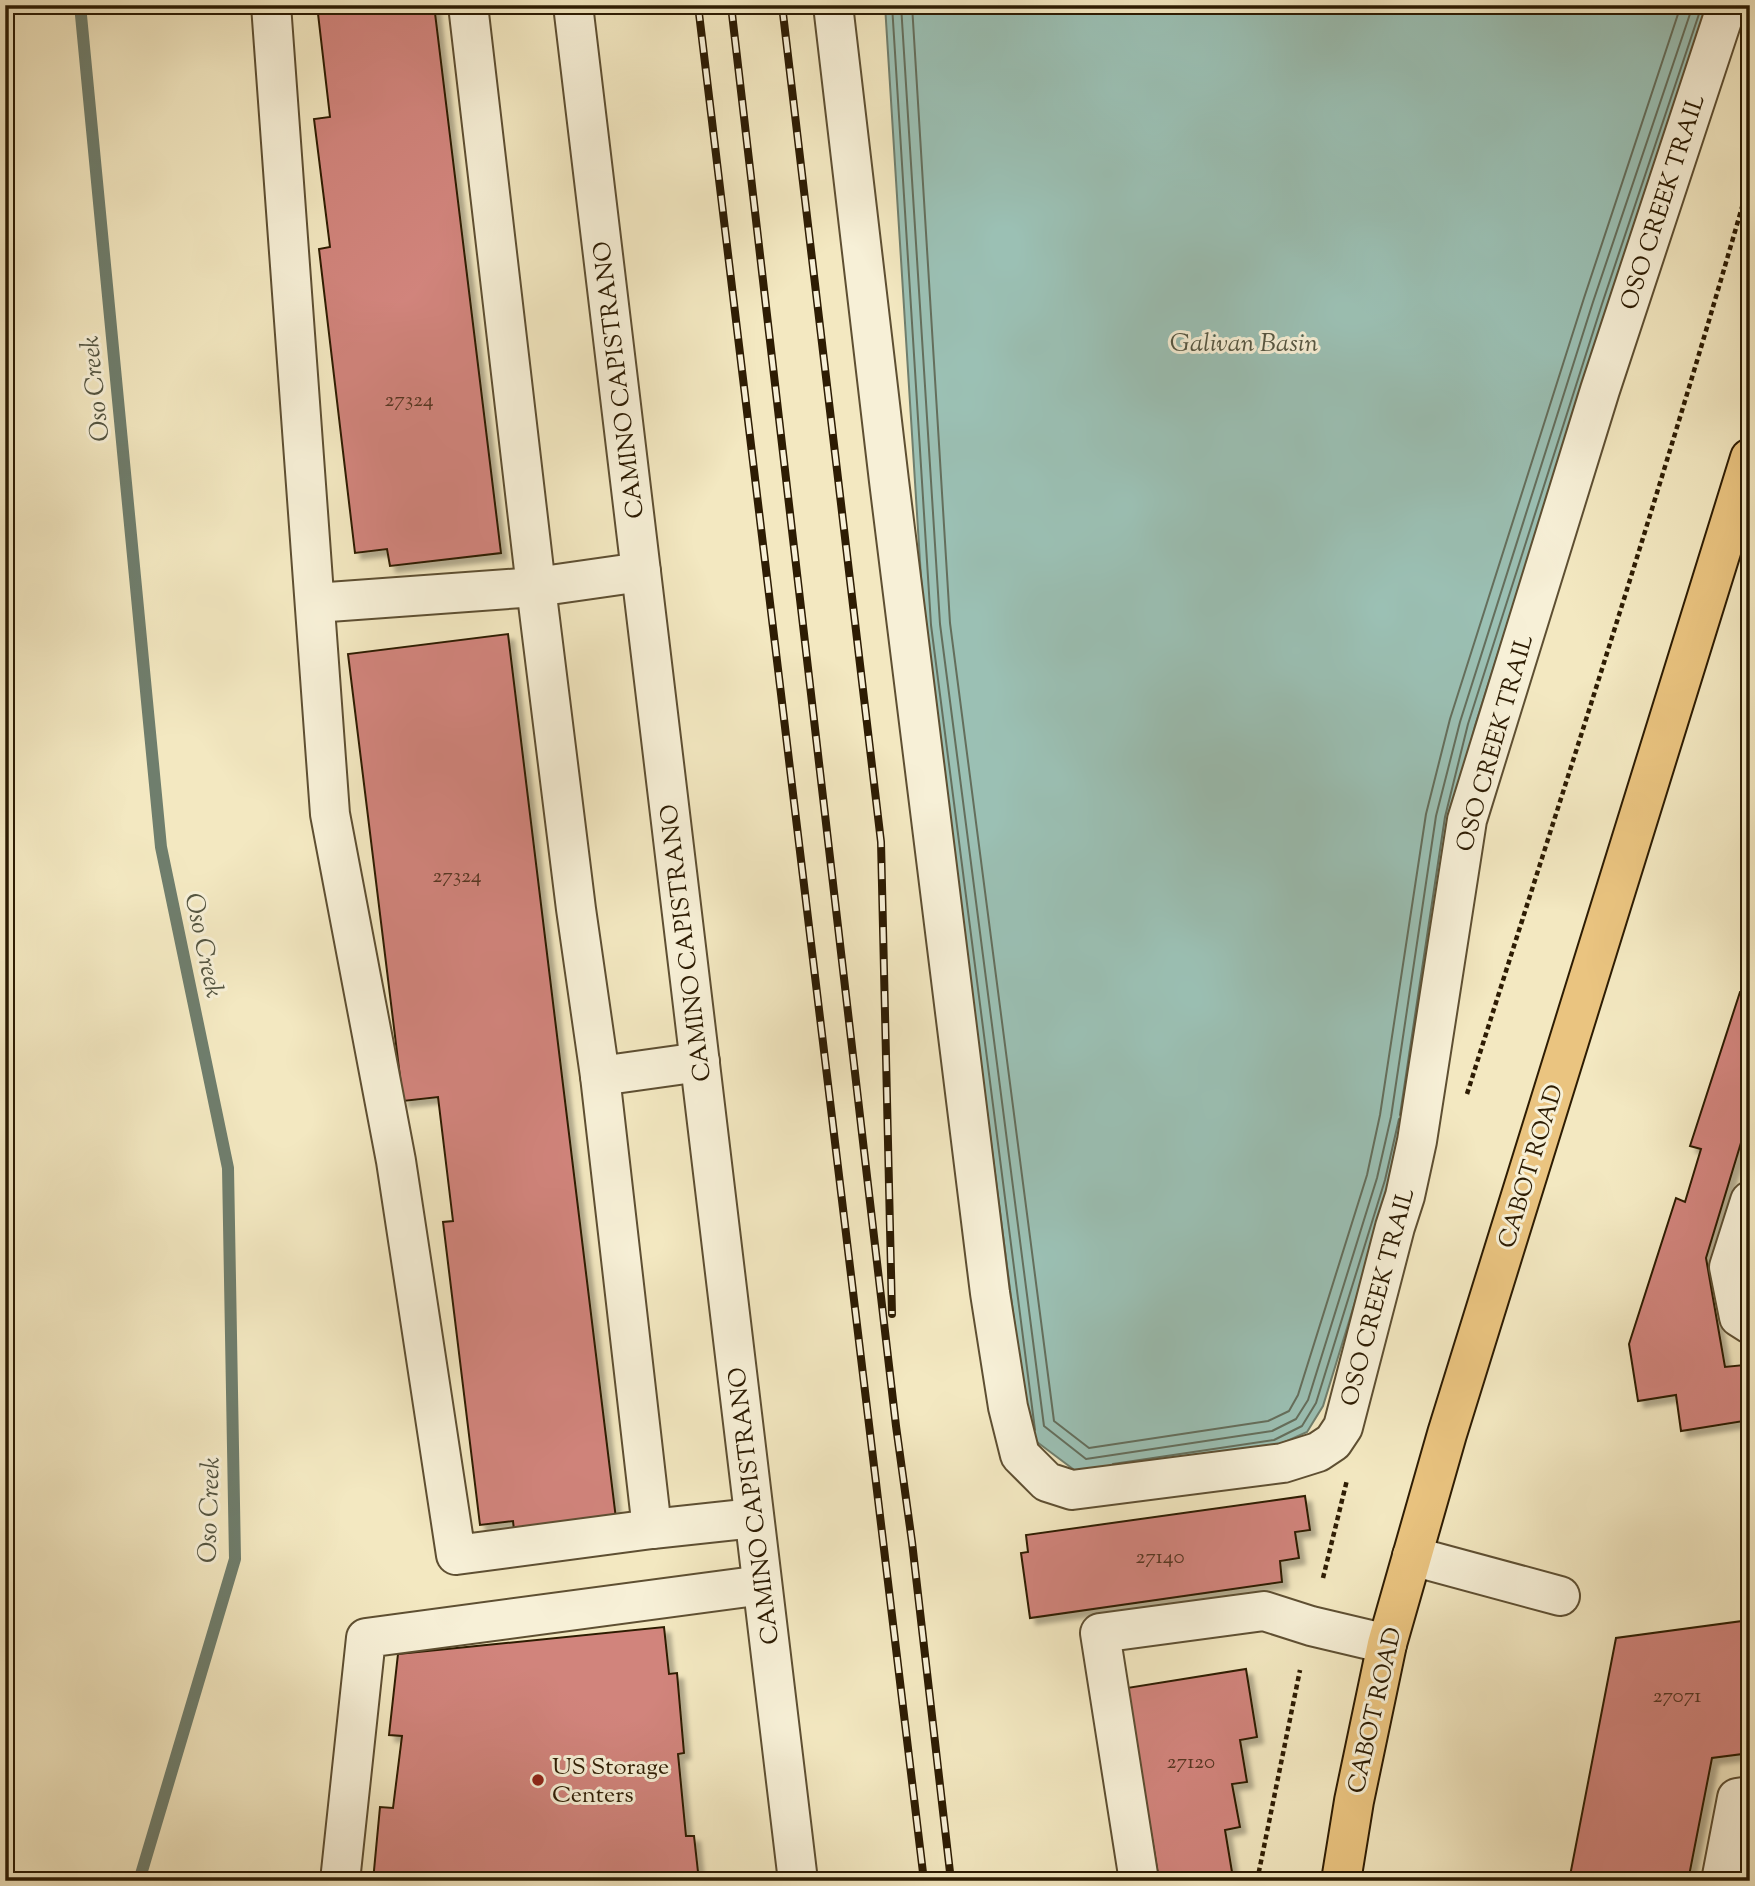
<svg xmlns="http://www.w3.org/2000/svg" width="1755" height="1886" viewBox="0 0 1755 1886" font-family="'Sorts Mill Goudy',serif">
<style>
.water{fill:#9bc0b4;stroke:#6f7e6d;stroke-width:2}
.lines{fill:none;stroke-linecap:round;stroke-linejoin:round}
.shore{stroke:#646e5c;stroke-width:2}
.stream{stroke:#6f7e6d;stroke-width:12}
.building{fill:#d1847c;stroke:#2d1c03;stroke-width:2;filter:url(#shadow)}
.minor-casing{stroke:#5e4f32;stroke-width:42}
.major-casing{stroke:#2d1c03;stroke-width:42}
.path{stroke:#2d1c03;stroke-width:4.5;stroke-dasharray:5 3.5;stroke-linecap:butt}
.minor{stroke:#f7f0d7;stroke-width:38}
.major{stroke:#eac480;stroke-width:38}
.rail-casing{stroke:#2d1c03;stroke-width:8}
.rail{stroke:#f7f0d7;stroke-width:5;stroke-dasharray:16;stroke-linecap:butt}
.poi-dot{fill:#8f2418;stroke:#f7f0d7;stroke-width:2.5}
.labels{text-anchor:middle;stroke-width:6;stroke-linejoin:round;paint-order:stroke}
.number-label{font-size:21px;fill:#563621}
.street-label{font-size:24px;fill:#2d1c03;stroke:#f7f0d7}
.poi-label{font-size:24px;fill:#2d1c03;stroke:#f7f0d7;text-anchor:start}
.water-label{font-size:26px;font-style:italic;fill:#545541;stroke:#f7f0d7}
</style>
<defs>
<filter id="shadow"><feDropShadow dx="6" dy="6" stdDeviation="2" flood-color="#0004"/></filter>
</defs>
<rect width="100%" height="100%" fill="#f3e8c1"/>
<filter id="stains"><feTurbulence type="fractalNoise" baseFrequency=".00286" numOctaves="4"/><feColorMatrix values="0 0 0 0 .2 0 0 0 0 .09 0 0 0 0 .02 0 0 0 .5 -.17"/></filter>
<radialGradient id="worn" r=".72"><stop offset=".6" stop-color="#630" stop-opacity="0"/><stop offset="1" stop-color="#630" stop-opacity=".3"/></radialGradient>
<!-- water -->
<polygon class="water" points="885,5 1710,5 1608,306 1475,726 1452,818 1392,1182 1323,1406 1307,1432 1276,1446 1081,1475 1029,1436 924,625"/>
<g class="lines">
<!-- shore -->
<g class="shore">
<polyline points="892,5 931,625 1035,1430"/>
<polyline points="901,5 940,624 1044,1426 1086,1459 1272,1431 1296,1419 1308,1400 1377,1178 1391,1117 1436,816 1460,722 1593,302 1693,5"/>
<polyline points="912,5 950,623 1054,1421 1089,1448 1268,1421 1289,1411 1298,1395 1367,1175 1380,1115 1426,814 1450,719 1584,298 1681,5"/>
<polyline points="1400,1115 1445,817 1468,724 1602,304 1702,5"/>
<polyline points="1113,1464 1274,1440 1302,1426 1316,1403 1385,1180 1399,1119"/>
</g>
<!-- stream -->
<polyline class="stream" points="80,5 161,847 228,1168 235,1559 139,1881"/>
</g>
<!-- building -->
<g class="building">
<polygon points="317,5 434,5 501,553 390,566 387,549 355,553 319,249 330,247 314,119 330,117"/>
<polygon points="508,634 617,1527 515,1539 513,1521 480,1525 443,1222 453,1221 438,1097 403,1101 348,654"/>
<polygon points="1750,990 1750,1113 1706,1258 1725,1367 1744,1365 1750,1420 1681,1431 1676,1395 1638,1401 1629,1344 1676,1198 1685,1202 1701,1149 1690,1146 1740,992 1749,993"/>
<polygon points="1750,1364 1750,1408 1744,1365"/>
<polygon points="1305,1496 1310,1530 1295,1532 1299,1558 1280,1561 1282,1582 1030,1618 1021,1553 1028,1552 1026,1535"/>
<polygon points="1750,1620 1750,1753 1712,1758 1688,1881 1569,1881 1616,1638"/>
<polygon points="664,1627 669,1674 677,1673 684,1753 678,1754 686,1836 694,1836 699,1881 373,1881 380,1807 393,1808 402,1736 389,1735 398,1654"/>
<polygon points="1246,1669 1257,1737 1240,1740 1247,1782 1232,1784 1240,1827 1225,1830 1232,1872 1216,1875 1217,1881 1159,1881 1127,1688"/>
</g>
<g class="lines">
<!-- minor casing -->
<g class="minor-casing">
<g id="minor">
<polyline points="271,5 330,814 396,1161 456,1555 652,1529 754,1518"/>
<polyline points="468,5 536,587 641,572"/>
<polyline points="573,5 798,1881"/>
<polyline points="833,5 889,481 990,1293 1008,1407 1020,1455 1047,1482 1072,1490 1283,1463 1318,1452 1333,1442 1343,1427 1395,1227 1405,1196 1417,1141 1467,820 1600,390 1727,5"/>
<polyline points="315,603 536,587 576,909 600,1076 700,1062"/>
<polyline points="600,1076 652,1529"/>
<polyline points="1750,1201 1729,1267 1739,1317 1750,1324"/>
<polyline points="1412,1556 1560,1596"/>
<polyline points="340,1881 366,1638 762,1585"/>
<polyline points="1139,1881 1100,1633 1264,1611 1311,1626 1387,1644"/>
<polyline points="1721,1881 1737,1798 1750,1796"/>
</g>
</g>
<!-- major casing -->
<g class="major-casing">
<polyline id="major" points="1341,1881 1354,1801 1387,1644 1447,1434 1750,458"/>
</g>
<!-- path -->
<g class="path">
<path d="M1467 1094C1563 790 1663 486 1750 179"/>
<polyline points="1323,1578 1347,1480"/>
<polyline points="1257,1881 1300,1670"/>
</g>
<!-- minor -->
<use href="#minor" class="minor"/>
<!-- major -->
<use href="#major" class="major"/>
<!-- rail casing -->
<g class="rail-casing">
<g id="rail">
<polyline points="698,5 924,1881"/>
<polyline points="731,5 896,1426 912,1542 951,1881"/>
<polyline points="782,5 881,842 892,1314"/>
</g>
</g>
<!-- rail -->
<use href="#rail" class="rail"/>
</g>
<!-- markers -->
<circle class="poi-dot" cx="538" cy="1780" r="7"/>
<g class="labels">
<!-- number labels -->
<g class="number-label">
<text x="409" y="406">27324</text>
<text x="457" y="882">27324</text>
<text x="1160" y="1563">27140</text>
<text x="1677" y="1702">27071</text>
<text x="1191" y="1768">27120</text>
</g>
<!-- street labels -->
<g class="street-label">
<text transform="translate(1662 202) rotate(-72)" y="8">OSO CREEK TRAIL</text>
<text transform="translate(618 380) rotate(-97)" y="8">CAMINO CAPISTRANO</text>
<text transform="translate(1494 743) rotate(-74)" y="8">OSO CREEK TRAIL</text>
<text transform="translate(685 943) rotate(-97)" y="8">CAMINO CAPISTRANO</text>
<text transform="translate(1530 1166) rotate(-73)" y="8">CABOT ROAD</text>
<text transform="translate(1377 1297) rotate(-75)" y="8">OSO CREEK TRAIL</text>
<text transform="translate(753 1506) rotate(-97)" y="8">CAMINO CAPISTRANO</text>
<text transform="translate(1374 1710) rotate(-77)" y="8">CABOT ROAD</text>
</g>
<!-- poi labels -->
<g class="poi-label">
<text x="552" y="1774">US Storage<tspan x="552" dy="28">Centers</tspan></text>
</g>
<!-- water labels -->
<g class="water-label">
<text x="1244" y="351">Galivan Basin</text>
<text transform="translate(94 389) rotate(-96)" y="9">Oso Creek</text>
<text transform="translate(205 945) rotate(78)" y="9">Oso Creek</text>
<text transform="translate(208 1510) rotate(-88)" y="9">Oso Creek</text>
</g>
</g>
<!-- margin -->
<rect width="1755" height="1886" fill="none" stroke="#f3e8c1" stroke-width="28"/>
<rect x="7" y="7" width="1741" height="1872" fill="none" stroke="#2d1c03" stroke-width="3.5"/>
<rect x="14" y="14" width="1727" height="1858" fill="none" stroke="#2d1c03" stroke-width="2"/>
<rect width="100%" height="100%" filter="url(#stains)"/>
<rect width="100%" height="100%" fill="url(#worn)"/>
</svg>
